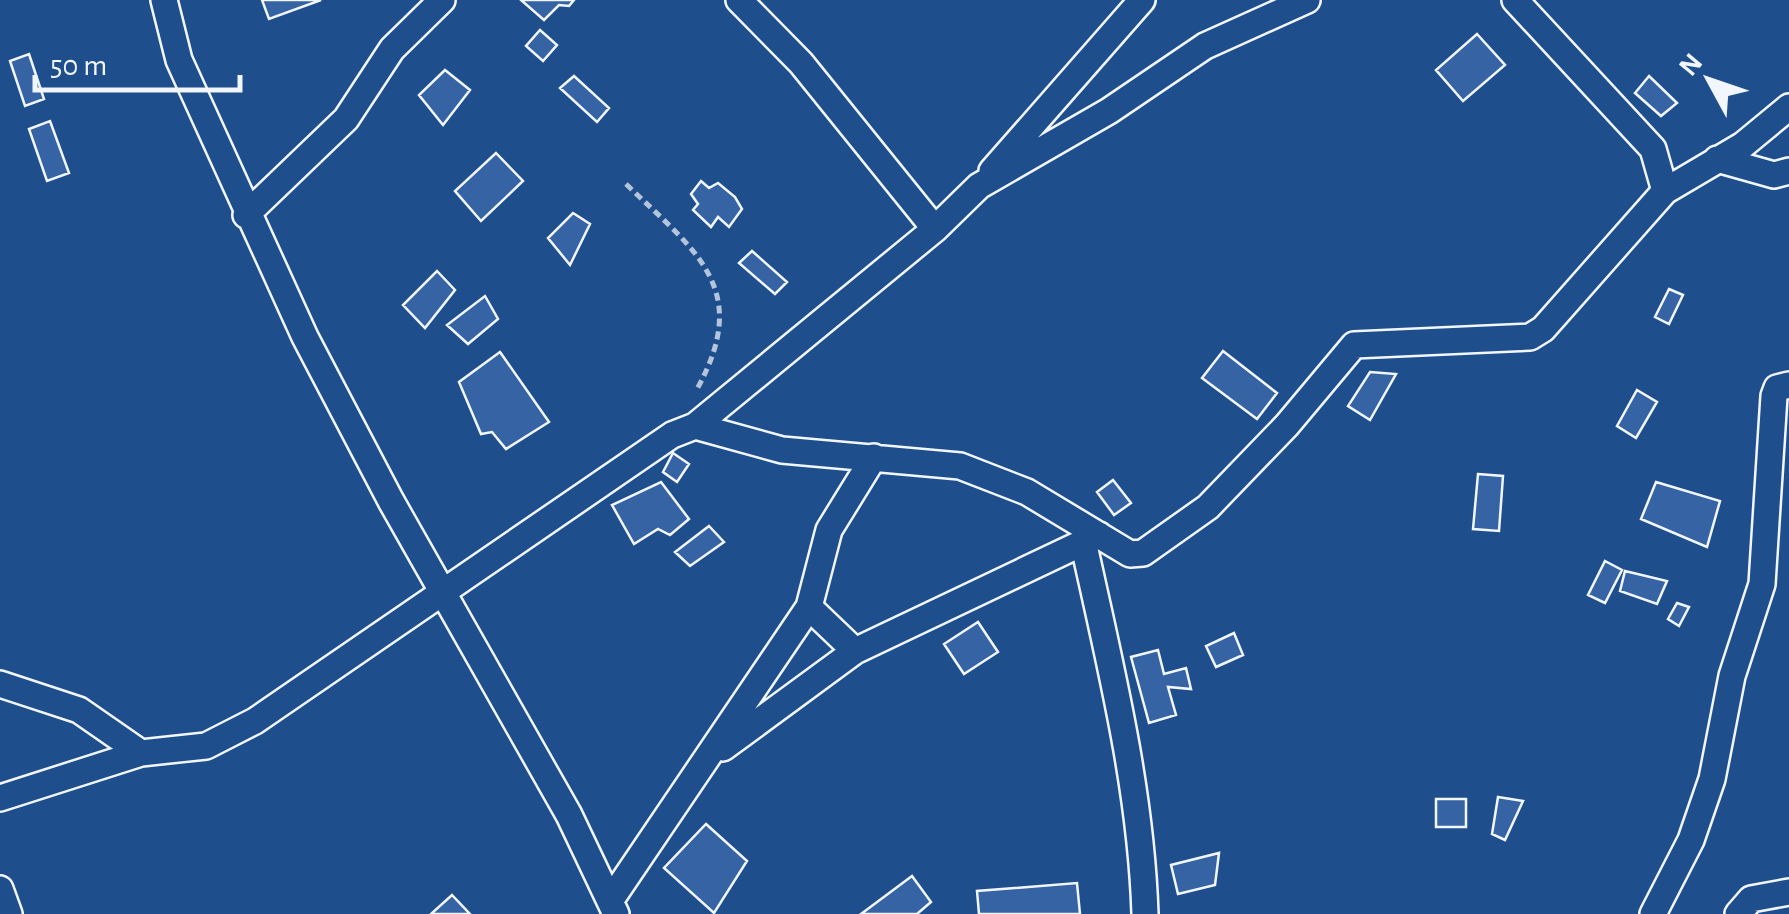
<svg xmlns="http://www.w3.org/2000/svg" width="1789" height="914" font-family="'Alegreya Sans',sans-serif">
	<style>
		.building { fill: #3563a3; stroke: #f2f6ff; stroke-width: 2.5 }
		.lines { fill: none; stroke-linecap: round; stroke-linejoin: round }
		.street-casing { stroke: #f2f6ff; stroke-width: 30 }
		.path { stroke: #b3c4dc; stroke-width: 5; stroke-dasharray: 8 5; stroke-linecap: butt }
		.street { stroke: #1f4e8c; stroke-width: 25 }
	</style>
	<rect width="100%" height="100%" fill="#1f4e8c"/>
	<path class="building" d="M262 0H321L269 19Z
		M521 0H574L569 6 559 5 544 20Z
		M540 30 557 45 543 61 526 46Z
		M1477 34 1505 65 1463 101 1436 70Z
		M29 54 44 99 25 106 10 61Z
		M445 70 470 90 443 125 419 95Z
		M574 76 609 108 597 122 560 88Z
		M1649 76 1677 103 1661 116 1635 93Z
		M50 121 69 173 47 181 29 129Z
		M496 153 523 181 481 221 455 191Z
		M701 181 709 188 718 183 735 197 742 209 729 227 718 217 711 227 693 210 698 204 691 194Z
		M573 213 590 224 570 265 548 238Z
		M752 251 787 282 775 294 739 263Z
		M437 271 455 290 425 328 403 305Z
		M1669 289 1683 295 1669 324 1655 317Z
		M485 296 498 319 468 344 447 325Z
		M1223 351 1277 393 1257 419 1202 378Z
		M500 352 549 422 506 449 492 432 481 434 459 382Z
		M1370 372 1396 374 1370 420 1348 406Z
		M1637 390 1657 402 1636 438 1617 426Z
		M673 453 689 464 677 482 663 472Z
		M1478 474 1503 476 1499 531 1473 529Z
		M1113 480 1131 503 1114 515 1097 492Z
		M661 482 689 519 670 535 658 529 634 544 612 505Z
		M1656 482 1720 501 1707 547 1641 519Z
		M709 526 724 542 690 566 675 552Z
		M1605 561 1622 570 1605 603 1588 595Z
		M1625 571 1667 581 1657 604 1620 591Z
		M1677 603 1689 607 1679 626 1668 619Z
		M978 622 998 652 964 674 944 644Z
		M1234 633 1243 655 1216 667 1206 646Z
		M1158 650 1164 674 1186 668 1191 689 1168 687 1176 715 1149 723 1131 657Z
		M1498 797 1523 801 1505 840 1492 834Z
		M1436 799H1466V827H1436Z
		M706 824 747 861 714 913 664 868Z
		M1219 853 1215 885 1178 894 1171 865Z
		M912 876 931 902 917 914H861Z
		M1077 883 1080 914H979L977 891Z
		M452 895 470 914H431Z"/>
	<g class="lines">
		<defs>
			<path id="street" d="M164 0 179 60 305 337 391 501 569 815 616 914
				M739 0 801 63 935 229
				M1515 0 1653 149 1665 191
				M1717 159 1774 175 1789 171
				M992 171 1142 0
				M246 215 346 119 392 49 442 0
				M695 426 782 450 960 466 1027 492 1130 554 1143 553 1208 507 1287 425 1354 345 1530 337 1543 329 1665 191 1743 145 1789 107
				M1083 541C1110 664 1141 788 1145 914
				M855 651 1099 535
				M0 684 79 710 141 753
				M723 748 855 651 809 607
				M0 798 141 753 206 746 255 721 672 435 695 426 935 229 979 186 1109 111 1205 46 1307 0
				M0 889 9 914
				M610 901 809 607 829 530 874 457
				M1653 914 1691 840 1712 779 1732 676 1762 584 1774 396 1777 388 1789 385
				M1738 914 1751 899 1789 892"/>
		</defs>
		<use href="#street" class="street-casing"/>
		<path class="path" d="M626 184C695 251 753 288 697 389"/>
		<use href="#street" class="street"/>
	</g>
	<g transform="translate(1709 80) rotate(310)" stroke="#1f4e8c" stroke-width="8" paint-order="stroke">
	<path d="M0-8L18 38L0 25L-18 38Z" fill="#f2f6ff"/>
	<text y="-15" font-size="28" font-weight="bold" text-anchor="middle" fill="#f2f6ff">N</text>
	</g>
	<path d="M35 75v15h205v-15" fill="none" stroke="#f2f6ff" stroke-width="5"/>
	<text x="50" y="75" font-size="30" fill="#f2f6ff" stroke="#1f4e8c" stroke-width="8" paint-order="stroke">50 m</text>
</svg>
